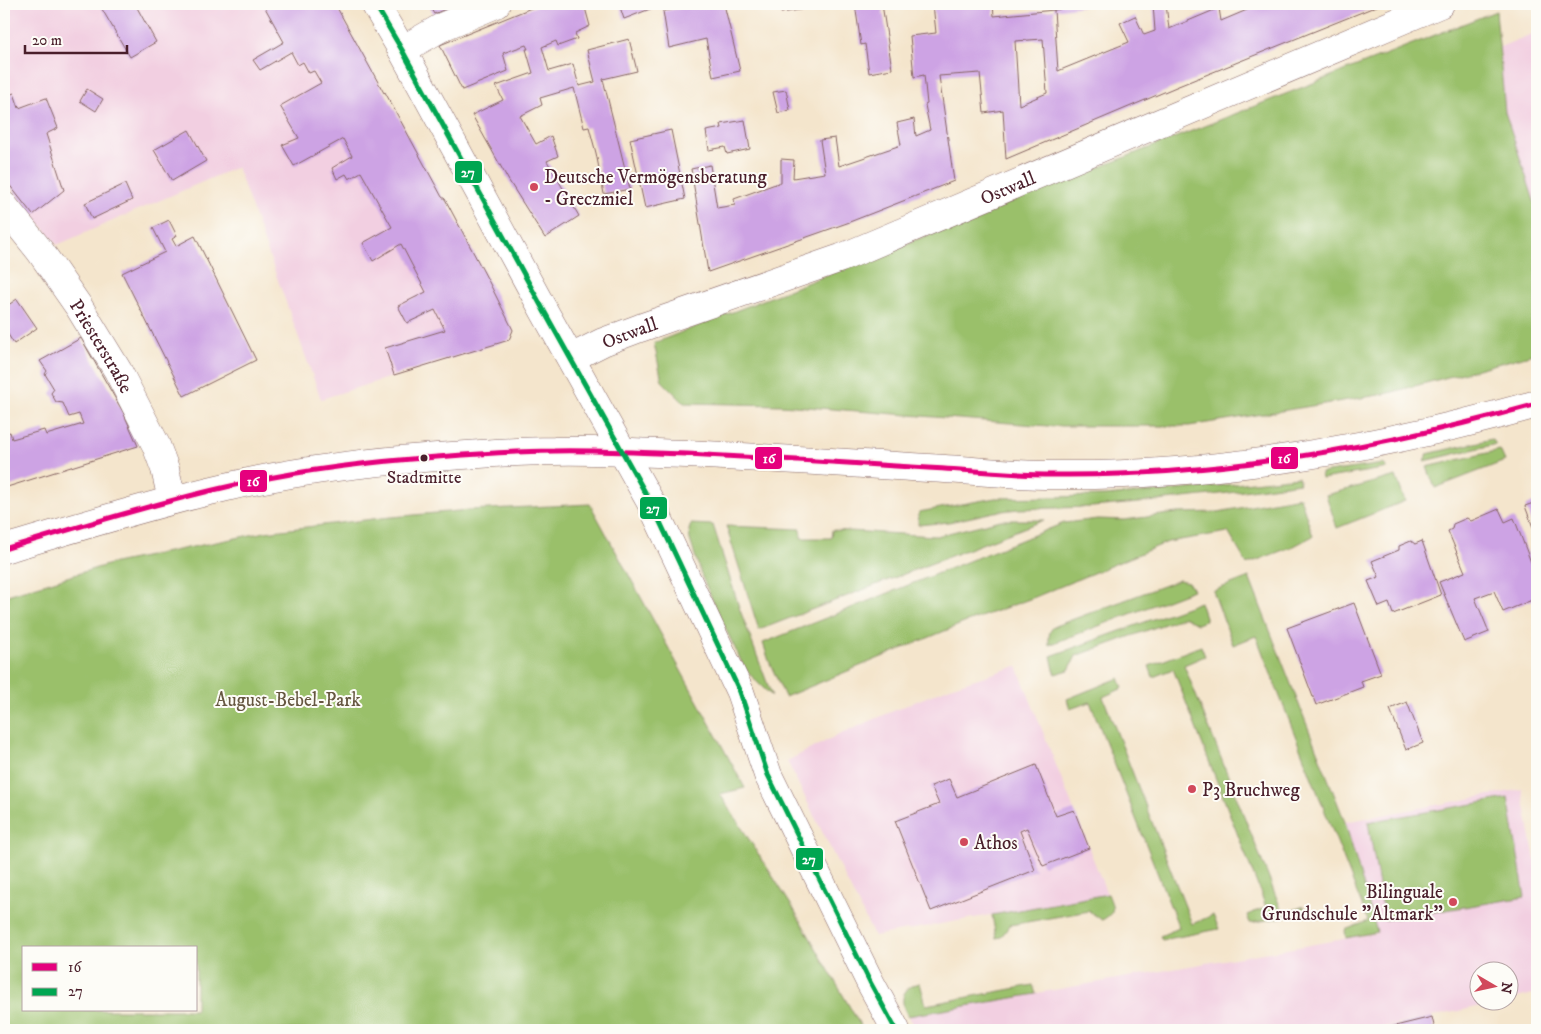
<svg xmlns="http://www.w3.org/2000/svg" width="1541" height="1034" font-family="'IM FELL DW Pica',serif">
	<style>
		.built { fill: #f2cfe1 }
		.green { fill: #9ac06b; stroke: #72704b; fill-rule: evenodd }
		.building { fill: #cda3e4; fill-rule: evenodd }
		.lines { fill: none; stroke-linecap: round; stroke-linejoin: round }
		.street-casing { stroke: #866463; stroke-width: 29 }
		.secondary-casing { stroke: #866463; stroke-width: 29 }
		.street { stroke: #fff; stroke-width: 28 }
		.secondary { stroke: #fff; stroke-width: 28 }
		.bus-1-casing { stroke: #fdfcf7; stroke-width: 9 }
		.bus-2-casing { stroke: #fdfcf7; stroke-width: 9 }
		.bus-1 { stroke: #e5007d; stroke-width: 5 }
		.bus-2 { stroke: #00a651; stroke-width: 5 }
		.poi-dot { fill: #d1495b; stroke: #fdfcf7; stroke-width: 2 }
		.bus-dot { fill: #4a1f2b; stroke: #fdfcf7; stroke-width: 2 }
		.labels { text-anchor: middle; stroke-width: 4; stroke-linejoin: round; paint-order: stroke }
		.bus-label { font-size: 18px; fill: #4a1f2b; stroke: #fdfcf7 }
		.poi-label { font-size: 19px; fill: #4a1f2b; stroke: #fdfcf7; text-anchor: start }
		.street-label { font-size: 19px; fill: #4a1f2b; stroke: #fdfcf7 }
		.park-label { font-size: 19px; fill: #665741; stroke: #fdfcf7 }
		.line-badge { stroke: #fdfcf7; stroke-width: 2 }
		.badge-label { font-size: 14px; text-anchor: middle; font-weight: bold; fill: #fff }
	</style>
	<rect width="100%" height="100%" fill="#fdfcf7"/>
	<filter id="ink" filterUnits="userSpaceOnUse"><feTurbulence type="fractalNoise" baseFrequency=".02" numOctaves="2"/><feDisplacementMap in="SourceGraphic" scale="10" xChannelSelector="R" yChannelSelector="G"/><feConvolveMatrix kernelMatrix="1 2 1 2 8 2 1 2 1" color-interpolation-filters="sRGB"/></filter>
	<filter id="wash" filterUnits="userSpaceOnUse"><feTurbulence type="fractalNoise" baseFrequency=".0096" numOctaves="4" result="noise"/><feDisplacementMap in="SourceGraphic" scale="20" xChannelSelector="R" yChannelSelector="G"/><feGaussianBlur stdDeviation="1.12" result="paint"/><feColorMatrix in="noise" values="0 0 0 0 0 0 0 0 0 0 0 0 0 0 0 0 0 1.4 0 .05"/><feComposite in="paint" operator="in"/></filter>
	<g filter="url(#wash)">
		<rect width="100%" height="100%" fill="#f4e5cc"/>
		<path class="built" d="M4 4H335L489 282 513 330 509 340 321 399 237 167 57 245 4 178Z
			M1537 32V210L1505 112 1500 47Z
			M1017 666 1107 894 874 936 787 761 836 736 900 708 953 686Z
			M1522 789 1537 871V993L1509 1000 1508 972H1478V1002H1500L1371 1030H916L908 1016 1377 933 1345 822Z"/>
		<path class="green" d="M1496 11 1505 112 1537 210V353L1385 394 1189 426H1048L781 405 684 403 662 381 654 343Z
			M1492 439 1496 444 1425 461 1427 454Z
			M1500 450 1505 461 1435 488 1427 467Z
			M1383 464 1388 468 1322 479 1321 473Z
			M1396 476 1405 501 1337 528 1326 495Z
			M1298 477 1300 483 1229 493 1139 503 1092 507 1018 509 994 512 949 522 918 525 919 512 995 498 1105 496 1199 488Z
			M1300 497 1313 536 1294 546 1247 564 1228 532 1168 542 1035 597 964 623 785 697 769 661 763 643 1064 523 1098 519 1124 520 1177 513 1218 512Z
			M590 504 745 788 720 794 793 908 863 1030H4V596L110 564 265 532 381 518 469 510ZM24 948H196V1010H24Z
			M1001 520H1044L759 630 726 526 801 529V538H831L832 530 936 536Z
			M691 524 713 525 740 610 772 696 759 684 745 669 728 634 702 577 690 540 689 530Z
			M1249 577 1345 822 1377 932 1346 938 1345 930 1368 921 1256 636 1233 645 1213 591Z
			M1179 580 1188 582 1193 590 1049 645C1049 637 1048 631 1055 626Z
			M1200 602 1206 620 1197 624 1184 617 1076 656 1069 670 1055 674 1051 656Z
			M1201 646 1205 656 1184 665 1283 914 1304 906 1305 913 1250 923 1247 915 1266 907 1173 669 1153 677 1149 666Z
			M1119 678 1123 688 1103 697 1192 924 1213 915 1219 929 1162 940 1160 936 1179 928 1090 702 1070 709 1067 699Z
			M1508 798 1525 897 1385 920 1368 822Z
			M1108 894C1113 907 1117 912 1102 920L1089 911 1010 925 1001 937 996 938 992 915Z
			M920 983 926 1005 1033 985 1036 994 908 1016C899 1002 901 987 920 983Z"/>
		<g id="blocks">
			<path class="building" d="M99 4H135L156 42 130 57Z
				M263 4H335L384 93 385 92 386 94 442 197 445 199 489 282 513 330 509 340 394 375 385 348 445 330 435 310 407 323 398 306 426 292 401 244 373 261 363 243 392 227 361 172 349 179 346 174 337 179 332 168 352 156 343 139 294 166 282 145 299 138 280 106 321 83 314 71 309 73 303 62 298 65 291 52 260 70 253 60 284 42Z
				M428 4H457L434 14Z
				M541 4H584L590 26 575 33 577 39 558 46 556 41 542 47 549 71 573 64 579 86 595 82 587 50 629 39 637 71 603 79 630 189 604 194 596 153 589 127 584 128 574 88 540 98 542 105 520 116 536 144 551 136 558 156 547 161 579 216 545 238 509 181 472 115 503 100 496 86 533 73 526 49H528L526 45 503 53 508 71 462 90 440 45Z
				M619 4H663L624 19Z
				M681 4H724L740 71 713 77 706 39 669 48 663 11 682 8Z
				M780 4H810L811 8 781 13Z
				M855 4H882L892 69 869 73 865 44 861 45Z
				M933 4H993L994 16 1054 10V4H1090V5L1054 10 1058 71 1129 42 1120 23 1135 16 1144 35 1155 31 1153 4H1166L1169 29 1219 8 1221 21 1261 4H1282V5L1285 4H1382L1176 87 1006 159 1003 110 984 113 980 73 939 76 954 181 847 223 708 272 691 169 710 165 717 208 735 205 734 199 781 182V159L794 160 793 178 825 173 820 140 835 138 839 166 901 145 897 123 914 119 916 136 930 130 925 105 927 104 924 75 914 77 910 36 936 33ZM1043 39 1047 93 1019 105 1015 41Z
				M87 89 103 99 96 111 80 101Z
				M786 90 790 110 778 113 773 92Z
				M14 93 19 108 46 98 58 128 46 134 64 190 33 215 4 178V97Z
				M745 120 750 149 727 154 725 147 709 150 706 131 722 128 721 124Z
				M189 130 206 161 172 181 154 150Z
				M671 130 685 199 645 208 630 139Z
				M125 184 132 200 92 219 85 203Z
				M169 220 177 236 172 239 176 246 195 236 256 360 184 396 122 273 165 252 153 228Z
				M17 299 37 328 14 344 4 328V308Z
				M81 338 123 412 138 446 4 488V434L10 432 12 439 44 430 46 435 83 424 79 414 69 417 63 403 56 402 51 393 54 389 45 374 47 371 40 361Z
				M1537 495V528L1534 530 1525 506 1536 502 1534 496Z
				M1499 509 1505 522 1514 518 1537 578V598L1503 612 1494 591 1475 598 1489 632 1464 642 1439 582 1465 572 1448 531 1452 529 1453 524 1467 518 1471 521Z
				M1411 541 1415 544 1422 541 1441 595 1393 614 1389 603 1379 607 1368 581 1379 577 1372 561 1399 550V546Z
				M1354 603 1381 674 1361 681 1363 687 1316 705 1287 628Z
				M1407 702 1423 743 1406 750 1390 709Z
				M1036 765 1056 816 1074 810 1089 848 1043 866 1027 828 1020 831 1035 870 931 911 895 821 939 804 931 786 949 779 957 797Z
				M1432 1017 1435 1030H1379Z"/>
		</g>
	</g>
	<g filter="url(#ink)">
		<use href="#blocks" fill-opacity="0" stroke="#866463" stroke-width="1"/>
		<g class="lines">
			<defs>
				<g id="street">
					<path d="M375 4 402 50 544 311 651 503 740 692 768 775 870 982 896 1030"/>
					<path d="M402 50 444 26 496 4"/>
					<path id="s1" d="M4 206 40 251 79 307 118 371 156 445 165 469 172 500"/>
					<path id="s2" d="M571 358 603 342 640 328 841 258 1440 4"/>
				</g>
				<path id="secondary" d="M4 549C76 528 148 505 222 488 293 471 365 462 437 457 476 454 515 451 554 451 599 450 643 453 687 454 767 458 848 463 928 468 970 470 1011 475 1053 475 1216 477 1380 448 1537 404"/>
			</defs>
			<use href="#street" class="street-casing"/>
			<use href="#secondary" class="secondary-casing"/>
			<use href="#street" class="street"/>
			<use href="#secondary" class="secondary"/>
			<defs>
				<path id="bus-1" d="M4 549C76 528 148 505 222 488 293 471 365 462 437 457 476 454 515 451 554 451 599 450 643 453 687 454 767 458 848 463 928 468 970 470 1011 475 1053 475 1216 477 1380 448 1537 404"/>
				<path id="bus-2" d="M375 4 402 50 544 311 651 503 740 692 768 775 870 982 896 1030"/>
			</defs>
			<use href="#bus-1" class="bus-1-casing"/>
			<use href="#bus-2" class="bus-2-casing"/>
			<use href="#bus-1" class="bus-1"/>
			<use href="#bus-2" class="bus-2"/>
		</g>
	</g>
	<g class="poi-dot">
		<circle cx="534" cy="187" r="5"/>
		<circle cx="1192" cy="789" r="5"/>
		<circle cx="964" cy="842" r="5"/>
		<circle cx="1453" cy="902" r="5"/>
	</g>
	<circle class="bus-dot" cx="424" cy="458" r="4.5"/>
	<g class="labels">
		<g class="bus-label">
			<text x="424" y="483">Stadtmitte</text>
		</g>
		<g class="poi-label">
			<text x="544" y="183">Deutsche Vermögensberatung<tspan x="544" dy="22">- Greczmiel</tspan></text>
			<text x="1202" y="796">P3 Bruchweg</text>
			<text x="974" y="849">Athos</text>
			<text x="1443" y="898" text-anchor="end">Bilinguale<tspan x="1443" dy="22">Grundschule "Altmark"</tspan></text>
		</g>
		<g class="street-label">
			<text dy="7" stroke="none"><textPath href="#s2" startOffset="469">Ostwall</textPath></text>
			<text dy="7" stroke="none"><textPath href="#s2" startOffset="64">Ostwall</textPath></text>
			<text dy="7" stroke="none"><textPath href="#s1" startOffset="171">Priesterstraße</textPath></text>
		</g>
		<g class="park-label">
			<text x="288" y="706">August-Bebel-Park</text>
		</g>
	</g>
	<g class="line-badge">
		<rect x="454" y="160" width="29" height="24" rx="5" fill="#00a651"/>
		<rect x="754" y="446" width="29" height="24" rx="5" fill="#e5007d"/>
		<rect x="1270" y="446" width="29" height="24" rx="5" fill="#e5007d"/>
		<rect x="239" y="469" width="29" height="24" rx="5" fill="#e5007d"/>
		<rect x="639" y="496" width="29" height="24" rx="5" fill="#00a651"/>
		<rect x="795" y="847" width="29" height="24" rx="5" fill="#00a651"/>
	</g>
	<g class="badge-label">
		<text x="468" y="177">27</text>
		<text x="769" y="463">16</text>
		<text x="1284" y="463">16</text>
		<text x="253" y="486">16</text>
		<text x="653" y="513">27</text>
		<text x="809" y="864">27</text>
	</g>
	<rect width="1541" height="1034" fill="none" stroke="#fdfcf7" stroke-width="20"/>
	<rect x="22" y="946" width="175" height="65" fill="#fdfcf7" stroke="#b5a4a5"/>
	<rect x="32" y="963" width="25" height="8" fill="#e5007d" stroke="#b5a4a5"/>
	<text x="68" y="972" font-size="15" fill="#4a1f2b">16</text>
	<rect x="32" y="988" width="25" height="8" fill="#00a651" stroke="#b5a4a5"/>
	<text x="68" y="996" font-size="15" fill="#4a1f2b">27</text>
	<g transform="translate(1494 986) rotate(99)"><circle r="24" fill="#fdfcf7" stroke="#b5a4a5"/>
	<path d="M0-4L9 19L0 12L-9 19Z" fill="#d1495b"/>
	<text y="-8" font-size="14" font-weight="bold" text-anchor="middle" fill="#4a1f2b">N</text>
	</g>
	<path d="M25 45v8h102v-8" fill="none" stroke="#4a1f2b" stroke-width="2.5"/>
	<text x="32" y="45" font-size="15" fill="#4a1f2b" stroke="#fdfcf7" stroke-width="4" paint-order="stroke">20 m</text>
</svg>
